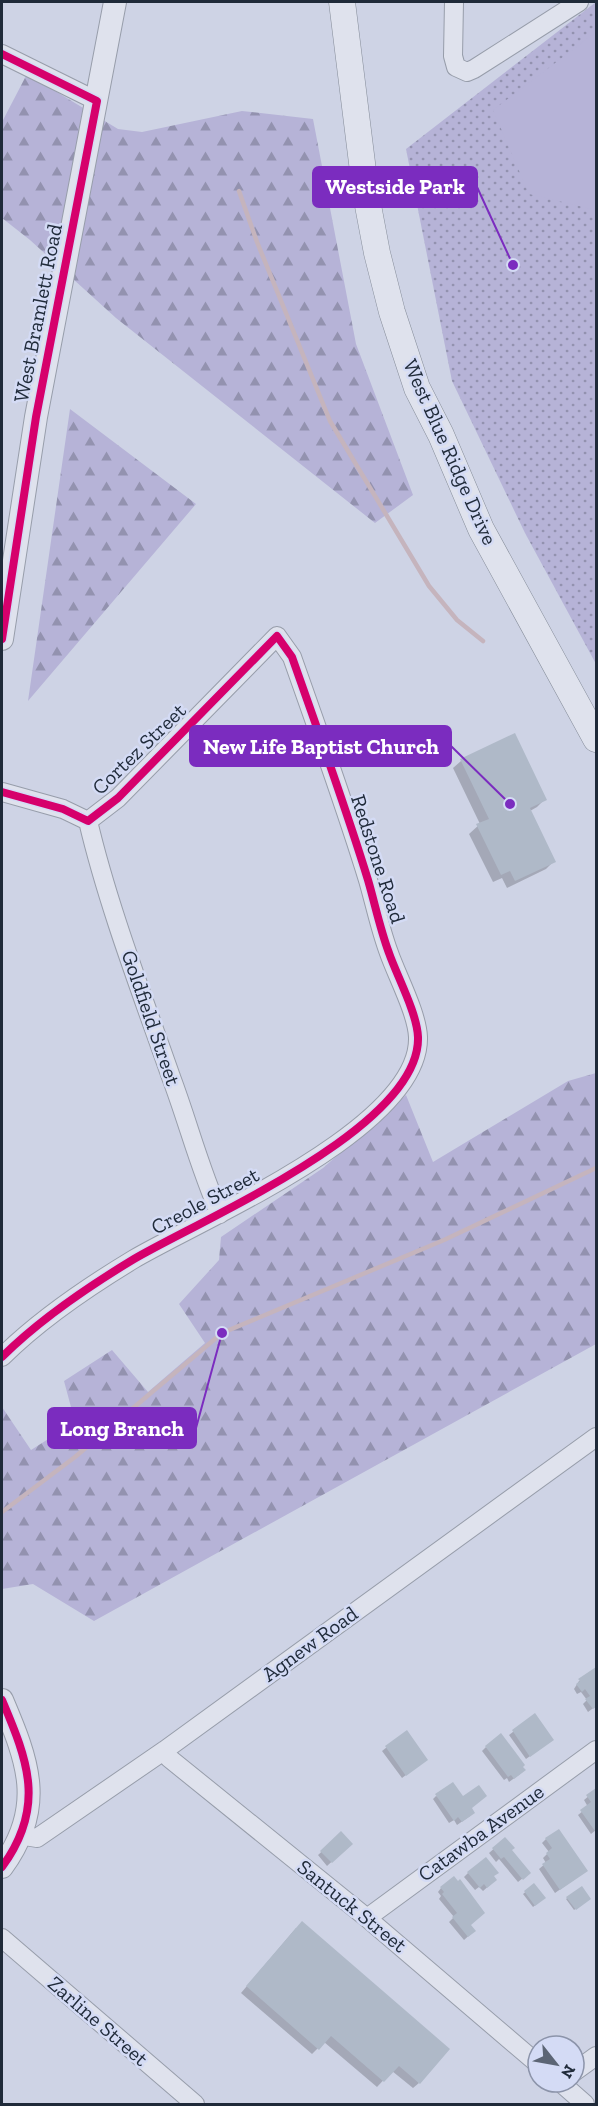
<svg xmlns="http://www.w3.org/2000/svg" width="598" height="2106" font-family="'Zilla Slab',serif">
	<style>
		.grass { fill: url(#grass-dots) }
		.forest { fill: url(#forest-firs) }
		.garden { fill: #b6b3d7 }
		.shadow { fill: #0003 }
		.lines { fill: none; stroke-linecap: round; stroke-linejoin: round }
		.stream { stroke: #c5b4bd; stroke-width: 4.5 }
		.building { fill: #afb9c8 }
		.minor-casing { stroke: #979daa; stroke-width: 20 }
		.tertiary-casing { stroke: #979daa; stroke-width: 24 }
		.secondary-casing { stroke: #868d9a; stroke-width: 27 }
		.minor { stroke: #dfe2ed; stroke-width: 18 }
		.tertiary { stroke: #dfe2ed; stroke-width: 22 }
		.secondary { stroke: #dfe2ed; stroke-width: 26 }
		.cycleway-casing { stroke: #d4dbf5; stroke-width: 11 }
		.cycleway { stroke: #d6006c; stroke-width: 8 }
		.labels { text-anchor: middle; stroke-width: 5; stroke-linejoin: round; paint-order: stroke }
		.street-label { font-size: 21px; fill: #1f2a39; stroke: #d4dbf5 }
		.leader { fill: none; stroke: #7b2cbf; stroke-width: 2 }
		.callout-dot { fill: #7b2cbf; stroke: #d4dbf5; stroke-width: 2 }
		.callout { fill: #7b2cbf; stroke: #7b2cbf; stroke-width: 2 }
		.callout-label { font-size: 22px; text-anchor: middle; font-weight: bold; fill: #fff }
	</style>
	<defs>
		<pattern id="grass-dots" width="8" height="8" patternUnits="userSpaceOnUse" patternTransform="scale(1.5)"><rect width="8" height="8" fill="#b6b3d7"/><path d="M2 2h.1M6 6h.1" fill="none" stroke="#9392af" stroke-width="1.8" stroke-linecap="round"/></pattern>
		<pattern id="forest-firs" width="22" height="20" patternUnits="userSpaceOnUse" patternTransform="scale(1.5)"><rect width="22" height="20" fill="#b6b3d7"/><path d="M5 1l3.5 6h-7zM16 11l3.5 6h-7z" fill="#9392af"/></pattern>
	</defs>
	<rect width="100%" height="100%" fill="#ced3e5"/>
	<path class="grass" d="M596 2V664L525 533 452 381 406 149Z"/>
	<path class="forest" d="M27 74 118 129 142 132 242 111 313 119 356 344 413 495 375 523 116 318 30 240 2 218V122Z
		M70 409 196 504 28 701Z
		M596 1073V1344L94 1621 33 1584 2 1589V1407L31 1450 75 1422 64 1381 112 1350 148 1392 205 1343 179 1304 219 1260 221 1237 323 1168 406 1095 433 1162 568 1081Z"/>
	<path class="garden" d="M596 32V210L529 194 493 110Z"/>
	<path class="shadow" d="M461 761 545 799 537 807 530 811 554 861 546 869 507 888 502 878 493 882 469 834 480 824 453 768Z
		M596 1669V1706L588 1712 583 1704 587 1700 581 1692 577 1694 574 1689 579 1681Z
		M535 1715 548 1743 526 1759 509 1735Z
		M406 1732 422 1763 402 1778 382 1751Z
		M486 1747 520 1774 509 1782 507 1778 504 1780 482 1751Z
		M596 1790V1830L591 1834 578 1815 588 1807 584 1800Z
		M436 1796 470 1808V1816L457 1825 454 1820 449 1823 433 1799Z
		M341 1834 351 1844 327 1866 318 1855Z
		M505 1839 511 1850 529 1873 518 1882 499 1859 496 1862 489 1853Z
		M546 1839 582 1874 555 1893 539 1869 546 1863 543 1858 549 1852 542 1843Z
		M468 1873 492 1877 491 1884 483 1891 479 1887 475 1890 464 1877Z
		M458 1883 469 1925 474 1931 464 1940 449 1922 454 1917 439 1899 441 1896 438 1892 441 1888Z
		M534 1885 544 1898 533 1907 523 1894Z
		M581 1888 589 1898 574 1910 566 1899Z
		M296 1928 419 2083 413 2088 392 2071 377 2087 324 2042 312 2054 241 1993Z"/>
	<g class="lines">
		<path class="stream" d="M239 191 257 242 330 421 429 586 457 620 483 641
			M2 1512 75 1457 222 1333 444 1240 596 1168"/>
	</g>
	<path class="building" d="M515 733 547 800 530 808 556 862 515 881 510 871 501 875 476 824 489 819 460 759Z
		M596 1667V1707L593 1709 585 1699 590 1696 585 1689 582 1692 576 1684 580 1681 578 1679Z
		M535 1713 554 1740 530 1757 512 1730Z
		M407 1730 428 1760 406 1776 385 1746Z
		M501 1733 525 1765 523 1767 526 1770 514 1779 511 1775 508 1777 485 1746Z
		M453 1782 463 1796 479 1785 487 1796 472 1808 475 1813 462 1822 458 1817 454 1821 435 1794Z
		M596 1788V1830L595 1831 580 1810 591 1802 586 1795Z
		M559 1829 588 1871 560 1890 542 1864 550 1859 546 1853 552 1848 545 1838Z
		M341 1831 353 1844 332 1863 320 1851Z
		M505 1837 515 1848 512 1850 531 1873 523 1880 504 1857 501 1859 492 1848Z
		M486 1857 499 1873 494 1876 497 1880 487 1888 484 1884 480 1888 467 1872Z
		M454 1876 458 1881 460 1879 485 1913 471 1925 476 1931 468 1937 452 1917 457 1913 442 1894 444 1892 440 1887Z
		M534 1883 546 1898 535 1906 524 1891Z
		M582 1886 591 1899 576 1910 566 1897Z
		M302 1921 450 2049 420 2084 399 2066 384 2082 331 2036 319 2050 246 1986Z"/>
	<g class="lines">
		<defs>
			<path id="minor" d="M454 2 453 56 456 67 467 72 474 69 579 2
				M2 54 97 101
				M2 792 63 809 88 821 118 798 277 636 292 657C318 731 345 805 368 880 375 904 380 929 389 953 397 976 417 1013 418 1037 421 1127 202 1219 134 1259 91 1285 37 1322 2 1357
				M88 821C108 906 142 994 171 1077 188 1122 200 1170 220 1214
				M165 1750 169 1758 367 1918 538 2064
				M19 1835 37 1838 165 1750 596 1437
				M367 1918 596 1750
				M2 1938 195 2104
				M574 2072 596 2056
				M560 2082 585 2104"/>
			<path id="tertiary" d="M2 639 36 417 115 2
				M2 1700C28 1761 46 1807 2 1867"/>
			<path id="secondary" d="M342 2 366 195 377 253 392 312 417 388 441 435 481 529 596 739"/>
		</defs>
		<use href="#minor" class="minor-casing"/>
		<use href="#tertiary" class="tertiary-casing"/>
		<use href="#secondary" class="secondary-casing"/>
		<use href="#minor" class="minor"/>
		<use href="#tertiary" class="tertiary"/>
		<use href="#secondary" class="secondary"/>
		<defs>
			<path id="cycleway" d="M2 54 97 101 36 417 2 639
				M2 792 63 809 88 821 118 798 277 636 292 657C318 731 345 805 368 880 375 904 380 929 389 953 397 976 417 1013 418 1037 421 1127 202 1219 134 1259 91 1285 37 1322 2 1357
				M2 1700C28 1761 46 1807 2 1867"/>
		</defs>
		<use href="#cycleway" class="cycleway-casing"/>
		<use href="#cycleway" class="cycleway"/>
	</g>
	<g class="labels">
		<g class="street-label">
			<text transform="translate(38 313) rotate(-79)" y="7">West Bramlett Road</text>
			<text transform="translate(450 452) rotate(66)" y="7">West Blue Ridge Drive</text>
			<text transform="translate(139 749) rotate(-44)" y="7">Cortez Street</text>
			<text transform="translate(378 859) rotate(72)" y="7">Redstone Road</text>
			<text transform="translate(151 1018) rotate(71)" y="7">Goldfield Street</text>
			<text transform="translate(205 1201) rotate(-28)" y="7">Creole Street</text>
			<text transform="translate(310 1644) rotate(-36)" y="7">Agnew Road</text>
			<text transform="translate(481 1833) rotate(-36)" y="7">Catawba Avenue</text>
			<text transform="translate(352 1906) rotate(39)" y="7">Santuck Street</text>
			<text transform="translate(98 2021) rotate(41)" y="7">Zarline Street</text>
		</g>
	</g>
	<path class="leader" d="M513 265L477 187M510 804L451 746M222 1333L196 1428"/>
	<g class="callout-dot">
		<circle cx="513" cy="265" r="6"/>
		<circle cx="510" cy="804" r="6"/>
		<circle cx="222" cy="1333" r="6"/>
	</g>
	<g class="callout">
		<rect x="313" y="167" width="164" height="40" rx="6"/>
		<rect x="190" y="726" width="261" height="40" rx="6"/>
		<rect x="48" y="1408" width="148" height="40" rx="6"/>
	</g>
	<g class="callout-label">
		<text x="395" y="194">Westside Park</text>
		<text x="321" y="754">New Life Baptist Church</text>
		<text x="122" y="1436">Long Branch</text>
	</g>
	<rect width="598" height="2106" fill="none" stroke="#1f2a39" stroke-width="6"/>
	<g transform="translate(556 2064) rotate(121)"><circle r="28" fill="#d4dbf5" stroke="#8c94aa" stroke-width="1.5"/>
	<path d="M0-4.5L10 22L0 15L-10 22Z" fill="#5c6575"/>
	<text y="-9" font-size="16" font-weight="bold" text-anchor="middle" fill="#1f2a39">N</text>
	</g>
</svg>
